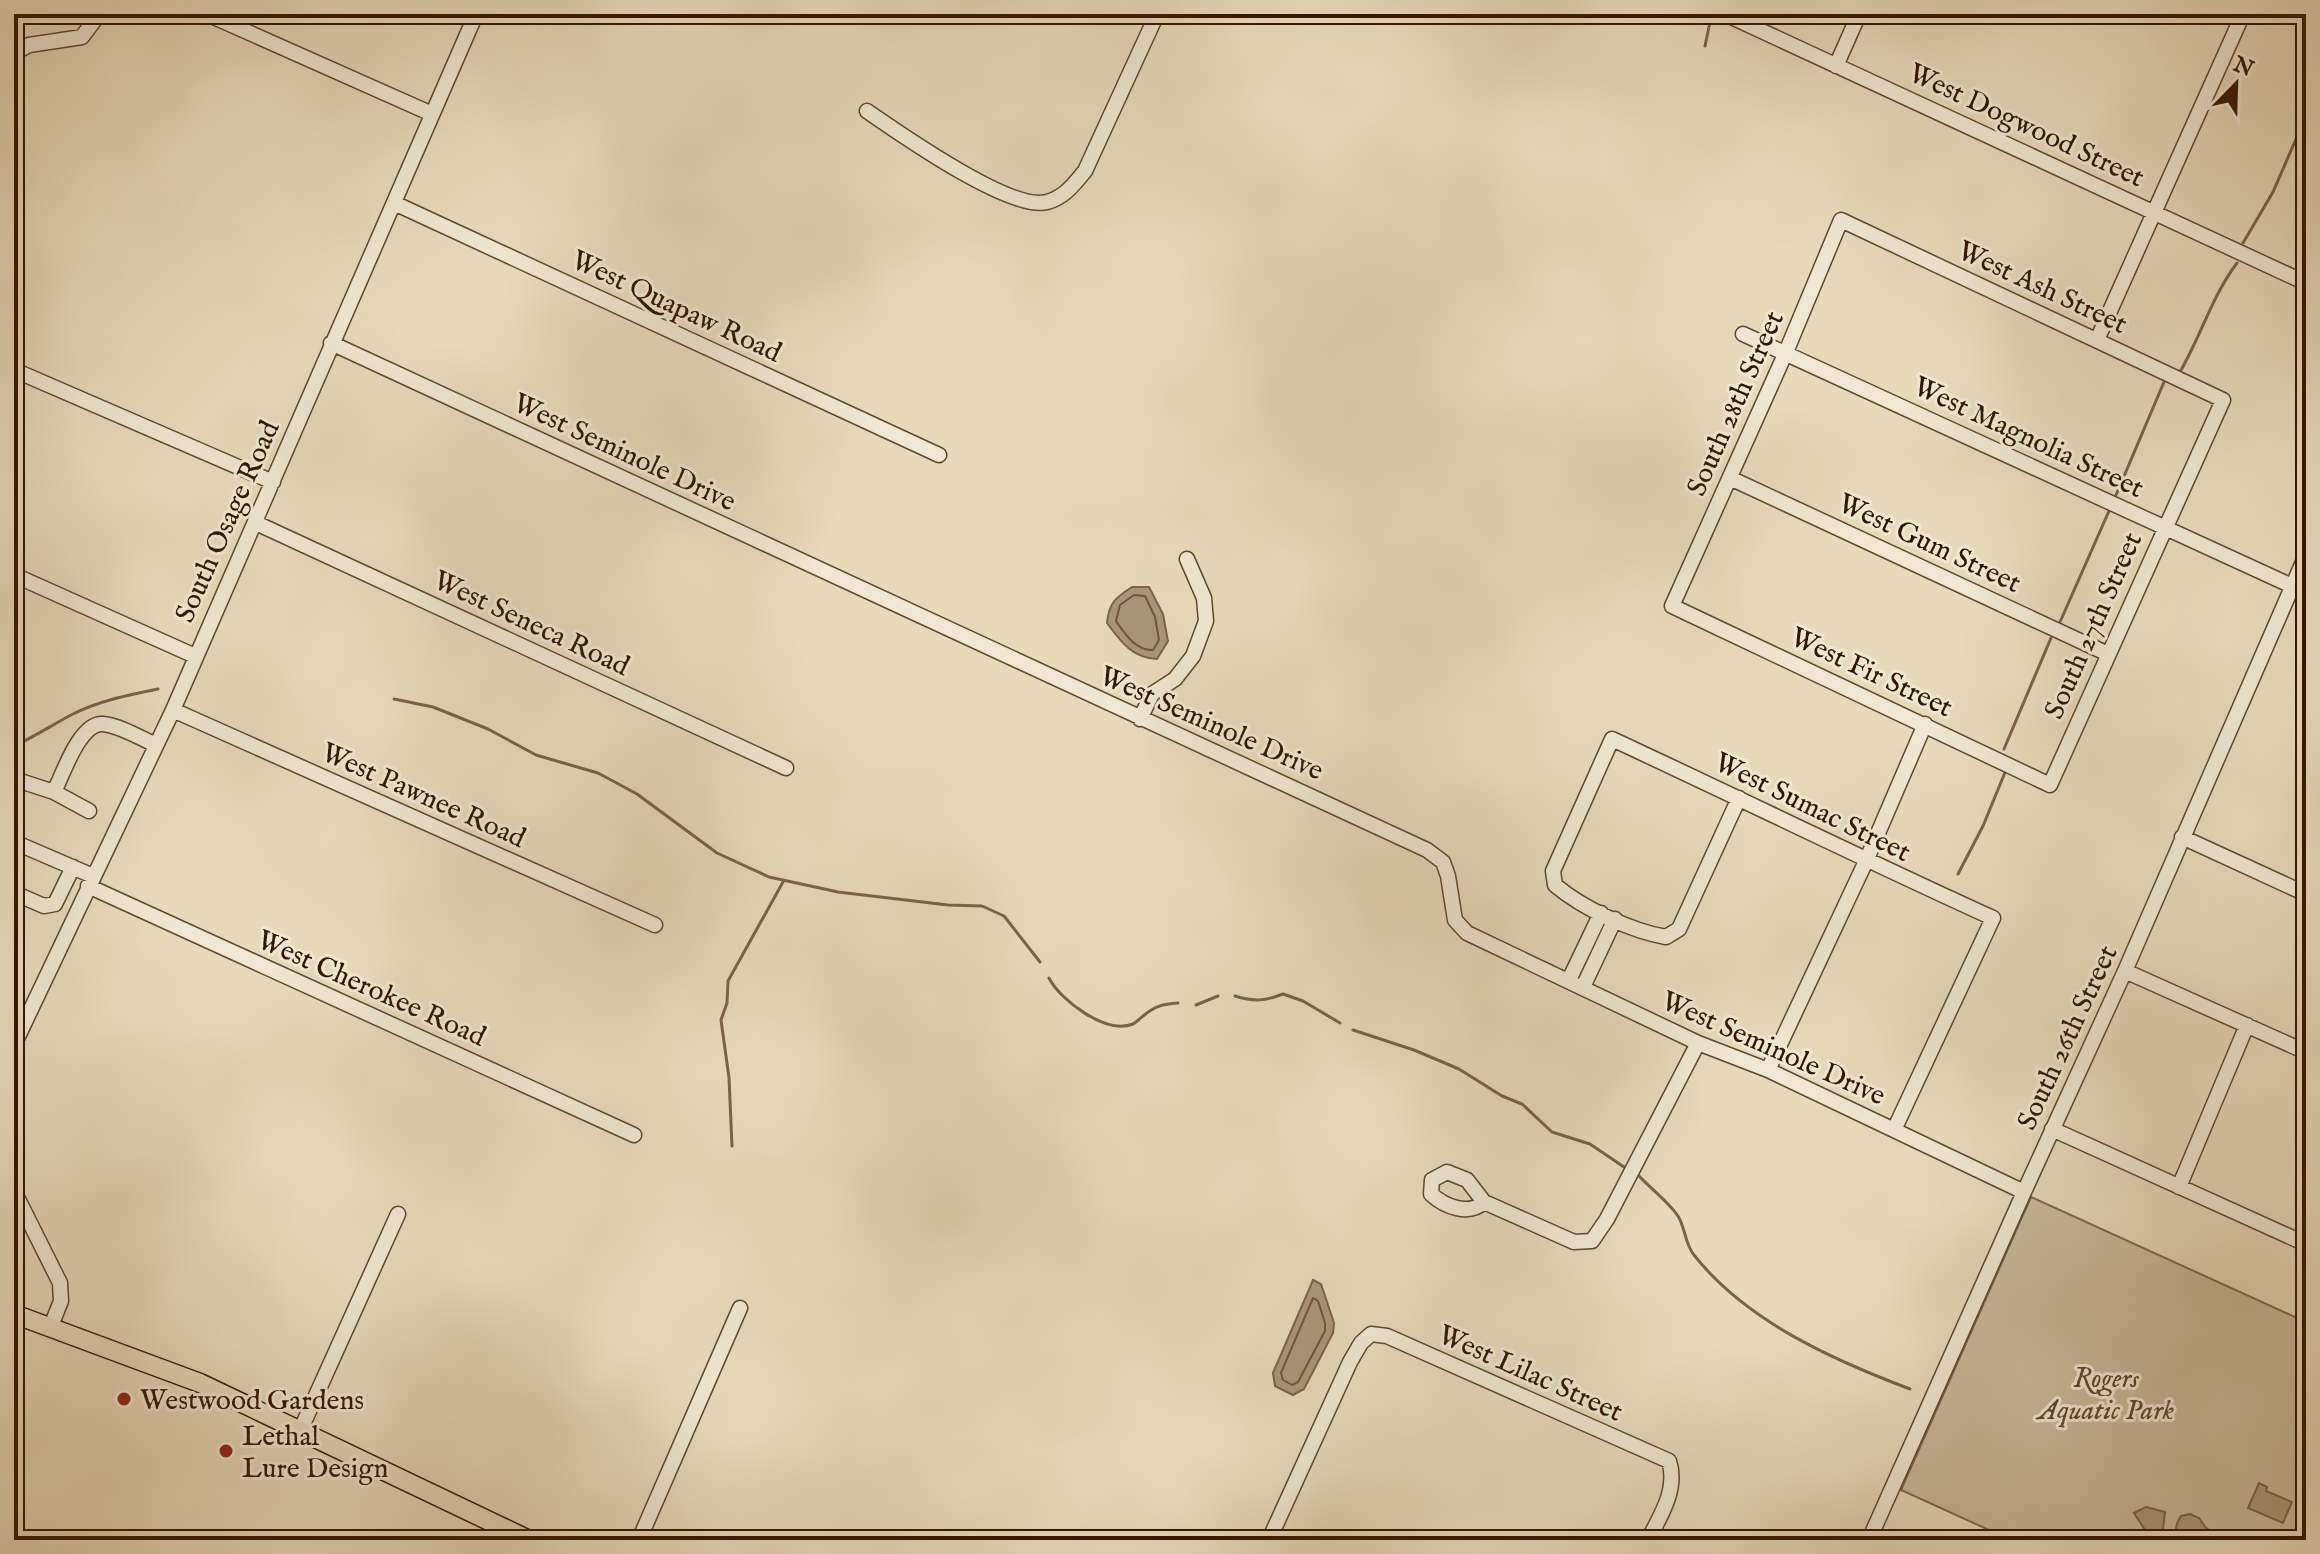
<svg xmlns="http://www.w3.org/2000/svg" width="2320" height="1554" font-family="'IM FELL English',serif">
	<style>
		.green { fill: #c8b99b; stroke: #7d684e; stroke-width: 2 }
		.water { fill: #a9977b; stroke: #79634a; stroke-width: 2 }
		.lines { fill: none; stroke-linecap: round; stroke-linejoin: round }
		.shore { stroke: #6e563e; stroke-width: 2 }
		.stream { stroke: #79634a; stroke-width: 3 }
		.minor-casing { stroke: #5f472f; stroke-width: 17 }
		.major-casing { stroke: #321600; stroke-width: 21 }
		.minor { stroke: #efe7d3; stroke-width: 14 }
		.major { stroke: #e7dabb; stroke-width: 18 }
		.poi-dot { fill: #8f2418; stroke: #efe7d3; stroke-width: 3 }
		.labels { text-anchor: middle; stroke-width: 6; stroke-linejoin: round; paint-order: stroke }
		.street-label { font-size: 28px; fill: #321600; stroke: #efe7d3 }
		.park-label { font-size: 28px; font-style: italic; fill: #5f472e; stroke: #efe7d3 }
		.poi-label { font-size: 28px; fill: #321600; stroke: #efe7d3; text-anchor: start }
	</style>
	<rect width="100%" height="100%" fill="#e7dabb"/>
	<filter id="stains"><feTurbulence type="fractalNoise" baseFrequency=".0025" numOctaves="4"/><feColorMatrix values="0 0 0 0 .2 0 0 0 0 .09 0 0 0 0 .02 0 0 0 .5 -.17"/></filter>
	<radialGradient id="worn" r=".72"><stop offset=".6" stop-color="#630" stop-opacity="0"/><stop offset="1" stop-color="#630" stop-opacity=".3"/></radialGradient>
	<path class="green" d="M2031 1197 2306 1322V1540H2011L1901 1490Z"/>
	<path class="water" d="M1132 587H1149L1163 614 1168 641 1157 659C1132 658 1121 642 1107 623 1109 603 1115 598 1132 587Z
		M1313 1280 1321 1284 1334 1323 1333 1333 1304 1389 1293 1395 1275 1386 1273 1373Z
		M2259 1483 2267 1487 2266 1491 2292 1502 2283 1523 2248 1508Z
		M2146 1507 2165 1512 2162 1538 2127 1540 2129 1535 2138 1538 2143 1536 2145 1530 2134 1513Z
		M2190 1514 2199 1518 2206 1528 2226 1540H2181C2174 1531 2175 1525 2181 1516Z"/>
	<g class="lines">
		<path class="shore" d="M1134 595 1145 596 1155 617 1159 640 1153 650C1136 651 1125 634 1116 621L1120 605Z
			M1313 1298 1318 1301 1325 1323V1331L1298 1382 1292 1385 1283 1380 1281 1373Z"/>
		<path class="stream" d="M1705 46 1710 22
			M2243 243 2273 192 2306 116
			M2180 372C2201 336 2212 296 2237 263
			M2116 495 2164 382
			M2060 622 2109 511
			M394 699 433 707 488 729 536 755 598 773 637 794 717 853 769 877 838 892 948 905 982 906 1004 916 1040 962
			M14 746C34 737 52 725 71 715 98 701 128 695 158 689
			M2004 749 2051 638
			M1958 874 1983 826 2006 770
			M1049 978C1060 1000 1106 1035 1133 1024 1135 1023 1142 1017 1143 1016 1155 1006 1163 1004 1178 1003
			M1235 996C1254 1002 1265 1001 1283 994L1303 1001 1340 1023
			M1196 1005 1218 996
			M1353 1030 1414 1050 1459 1069 1502 1096 1522 1104 1552 1132 1590 1144 1624 1167
			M732 1146 729 1078 721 1020 727 1003 728 981 783 882
			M1639 1176C1651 1189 1668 1201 1678 1216 1685 1227 1685 1244 1694 1255 1746 1321 1833 1360 1910 1389"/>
		<defs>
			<path id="minor" d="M207 14 432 114
				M1725 14 2306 283
				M14 53 29 45 82 37 99 14
				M1836 66 1859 14
				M867 111C899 133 1011 212 1047 202 1065 197 1074 184 1085 171L1157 14
				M394 203 939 455
				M1841 220 2223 400 2050 785 1672 606 1786 352Z
				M1743 334 2292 586
				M2097 340 2243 14
				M331 343 1427 850 1443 862 1448 876 1455 920 1467 933 1698 1043 1768 1070 2024 1192
				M14 370 273 482
				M1730 478 2108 654
				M256 523 786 768
				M14 575 195 656
				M173 710 655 925
				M1140 719 1152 694 1175 679 1193 656 1206 621 1204 598 1187 559
				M14 779 54 792
				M1739 798 1679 929 1666 937C1631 931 1582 908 1555 885L1553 871 1612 739C1739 798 1865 860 1993 918L1894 1130
				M89 811 54 792C63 774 80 722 103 724 121 726 140 738 156 745
				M2182 837 2306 894
				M14 842 93 876
				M88 886 634 1135
				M14 893 44 906 55 904 73 867
				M2125 971 2306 1052
				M1569 980 1601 913
				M1583 987 1615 919
				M14 1045 173 710 476 14
				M1768 1070 1866 861 1925 724
				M2052 1129 2306 1244
				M2179 1187 2247 1025
				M14 1191 60 1283 61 1301 51 1326
				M1484 1202C1469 1216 1445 1207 1431 1194L1432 1180 1447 1172 1467 1180 1484 1202 1574 1242 1592 1241 1607 1219 1698 1043
				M300 1431 398 1214
				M639 1540 740 1308
				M1269 1540 1350 1362 1361 1343 1371 1334 1387 1336 1669 1461C1678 1489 1661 1515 1648 1540
				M1869 1540 2024 1192 2125 971 2306 555"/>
			<path id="major" d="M14 1314 200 1383 529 1540"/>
		</defs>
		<use href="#minor" class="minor-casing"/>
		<use href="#major" class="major-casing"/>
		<use href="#minor" class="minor"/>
		<use href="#major" class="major"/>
	</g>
	<g class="poi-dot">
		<circle cx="124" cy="1399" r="8"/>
		<circle cx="226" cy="1451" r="8"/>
	</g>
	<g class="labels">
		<g class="street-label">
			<text transform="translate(2027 124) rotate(25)" y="10">West Dogwood Street</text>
			<text transform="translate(2043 286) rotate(25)" y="10">West Ash Street</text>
			<text transform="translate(677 305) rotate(25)" y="10">West Quapaw Road</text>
			<text transform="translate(1734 403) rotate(-66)" y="10">South 28th Street</text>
			<text transform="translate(2029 436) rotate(25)" y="10">West Magnolia Street</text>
			<text transform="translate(625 451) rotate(25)" y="10">West Seminole Drive</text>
			<text transform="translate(226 521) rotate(-66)" y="10">South Osage Road</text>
			<text transform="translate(1930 542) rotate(25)" y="10">West Gum Street</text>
			<text transform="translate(532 622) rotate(25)" y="10">West Seneca Road</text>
			<text transform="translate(2092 625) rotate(-66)" y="10">South 27th Street</text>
			<text transform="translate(1872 671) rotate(25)" y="10">West Fir Street</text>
			<text transform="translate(1212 722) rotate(24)" y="10">West Seminole Drive</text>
			<text transform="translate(424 794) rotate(24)" y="10">West Pawnee Road</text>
			<text transform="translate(1813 806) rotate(26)" y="10">West Sumac Street</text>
			<text transform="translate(372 987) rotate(24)" y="10">West Cherokee Road</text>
			<text transform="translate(2066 1037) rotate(-65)" y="10">South 26th Street</text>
			<text transform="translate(1774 1047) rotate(24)" y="10">West Seminole Drive</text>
			<text transform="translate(1531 1372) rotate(24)" y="10">West Lilac Street</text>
		</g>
		<g class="park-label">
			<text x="2106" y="1387">Rogers<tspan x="2106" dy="32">Aquatic Park</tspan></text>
		</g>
		<g class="poi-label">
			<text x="140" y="1409">Westwood Gardens</text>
			<text x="242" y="1445">Lethal<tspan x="242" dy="32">Lure Design</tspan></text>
		</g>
	</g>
	<rect width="2320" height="1554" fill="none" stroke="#e7dabb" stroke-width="48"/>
	<rect x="16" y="16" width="2288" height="1522" fill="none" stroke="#321600" stroke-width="4"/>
	<rect x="24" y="24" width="2272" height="1506" fill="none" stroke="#321600" stroke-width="2"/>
	<g transform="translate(2236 84) rotate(23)" stroke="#efe7d3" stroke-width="6" paint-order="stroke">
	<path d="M0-6L14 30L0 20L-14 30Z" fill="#321600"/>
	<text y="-12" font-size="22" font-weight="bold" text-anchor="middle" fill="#321600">N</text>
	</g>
	<rect width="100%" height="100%" filter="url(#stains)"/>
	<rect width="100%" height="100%" fill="url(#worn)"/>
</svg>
